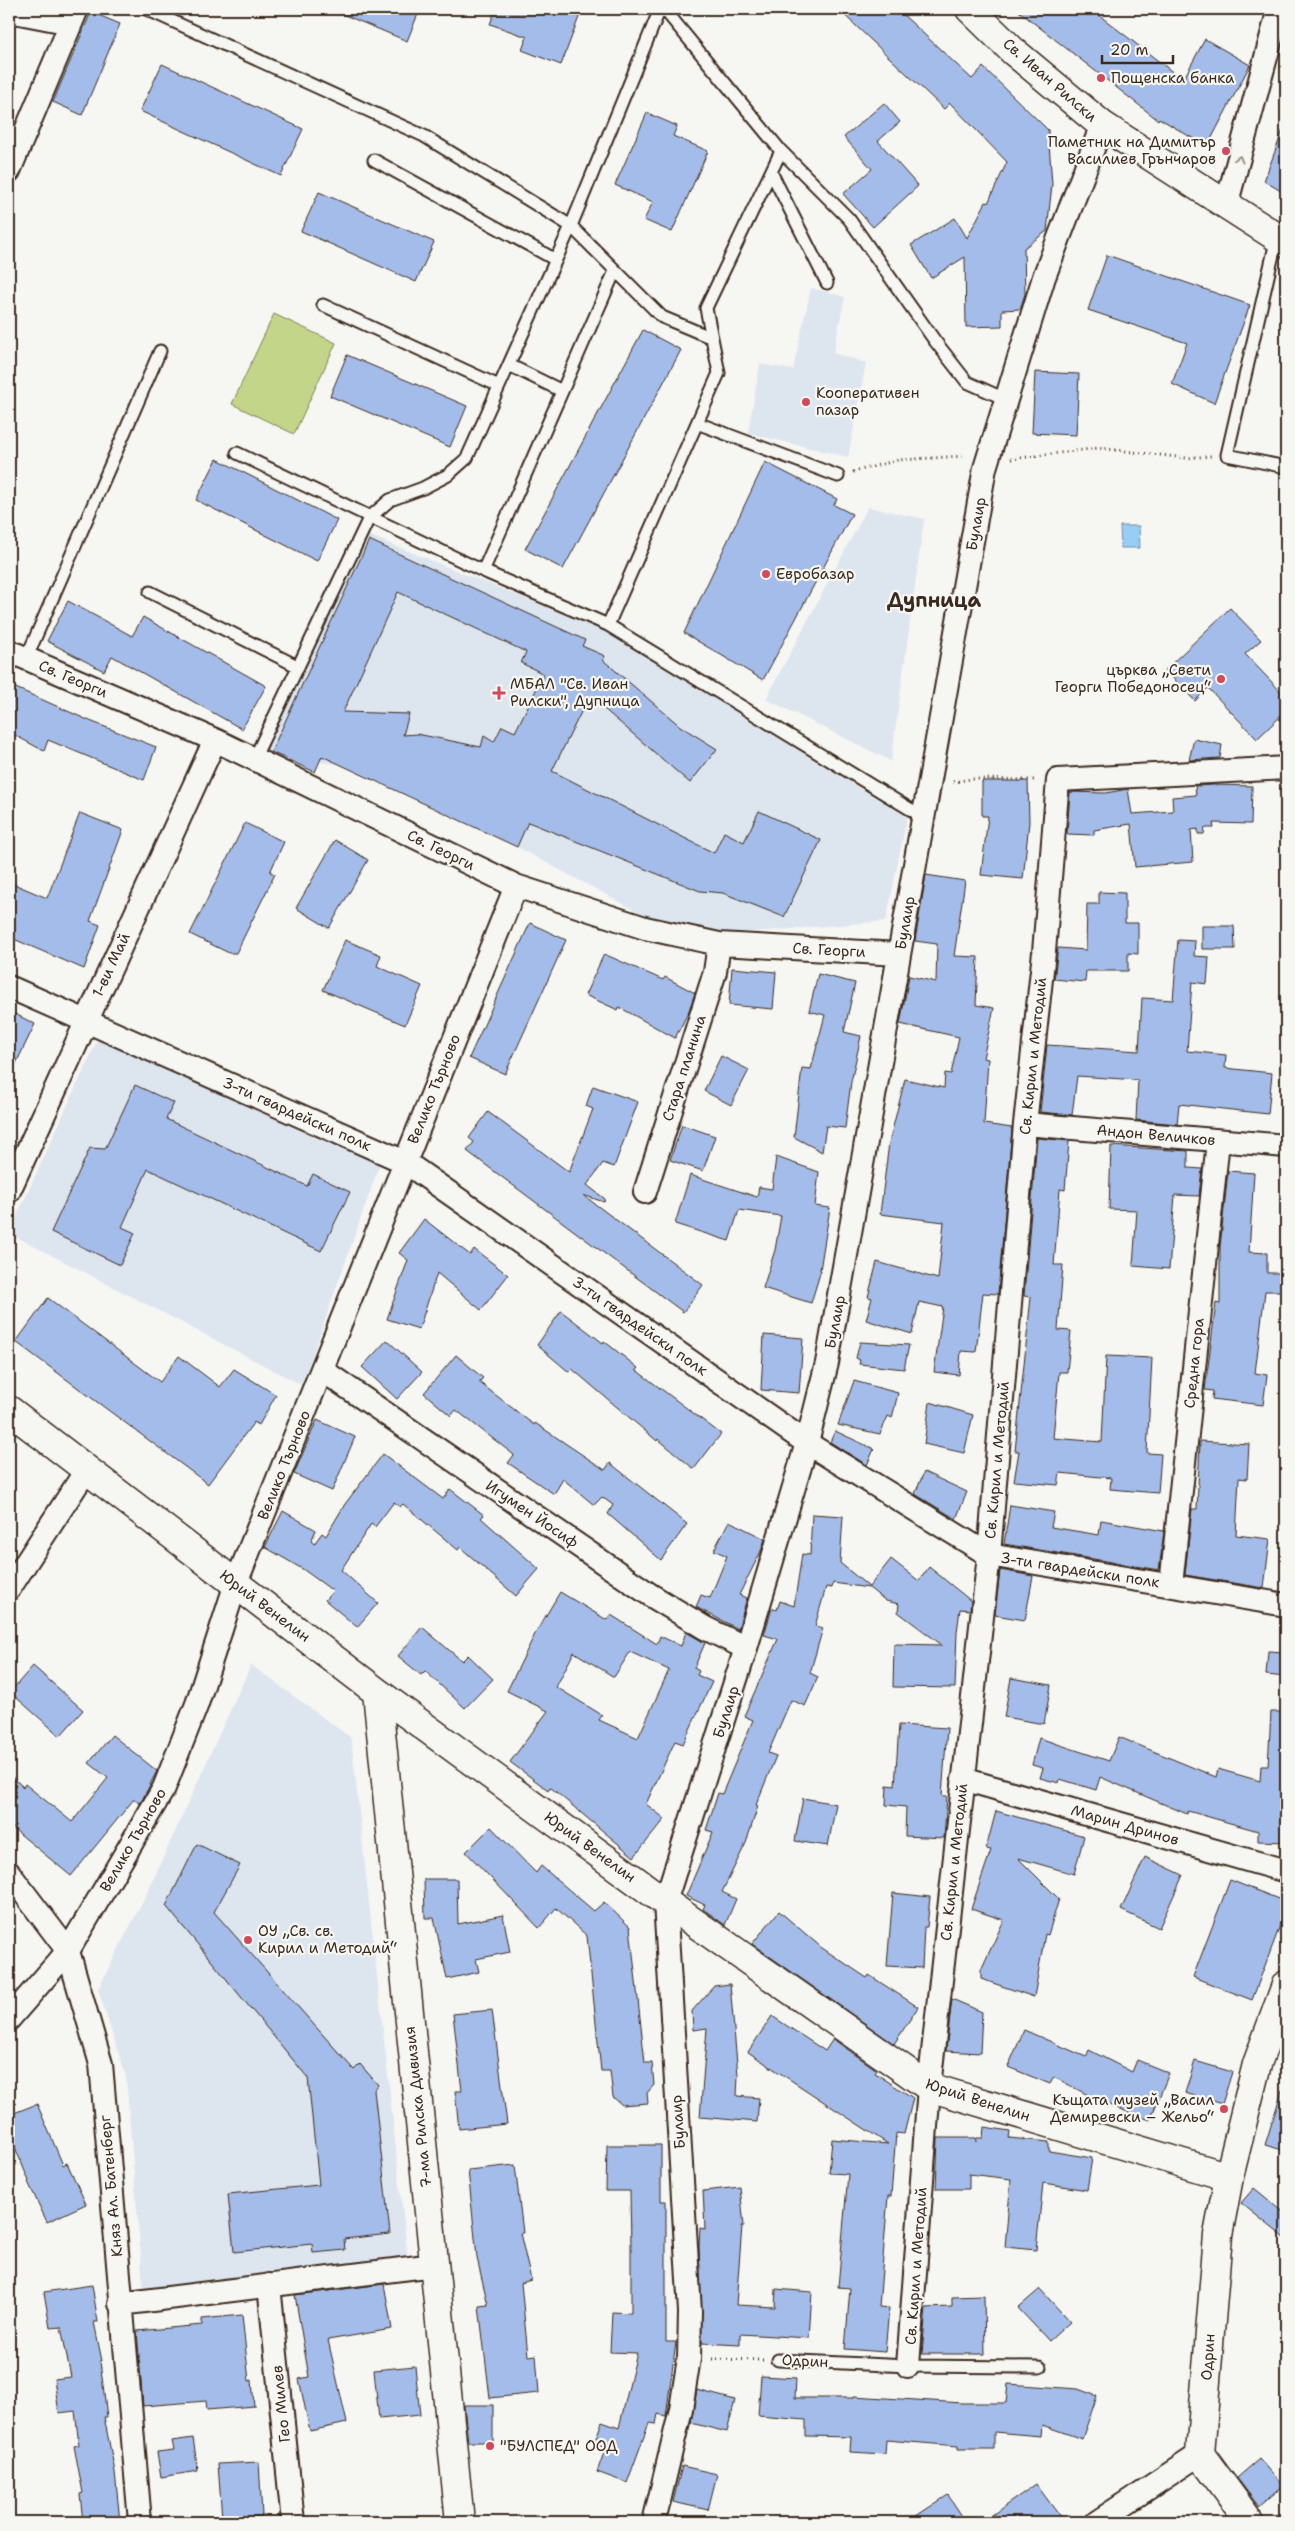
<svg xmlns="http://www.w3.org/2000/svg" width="1295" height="2531" font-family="'Shantell Sans',sans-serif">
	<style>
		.built { fill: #dde5ef }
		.green { fill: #c3d589; stroke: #7f8054 }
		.water { fill: #98cdf6; stroke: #738ca0 }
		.building { fill: #a4bce9; stroke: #3b2a1e; fill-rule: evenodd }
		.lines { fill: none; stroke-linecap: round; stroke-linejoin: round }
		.lane-casing { stroke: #3b2a1e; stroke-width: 15 }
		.street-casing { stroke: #3b2a1e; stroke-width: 26 }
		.secondary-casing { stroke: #3b2a1e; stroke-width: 31 }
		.path { stroke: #3b2a1e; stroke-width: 3; stroke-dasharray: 1 4; stroke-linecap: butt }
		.lane { stroke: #f6f6f2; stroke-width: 11 }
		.street { stroke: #f6f6f2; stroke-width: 22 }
		.secondary { stroke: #f6f6f2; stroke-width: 28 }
		.oneway { stroke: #989088 }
		.poi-dot { fill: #d1495b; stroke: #f6f6f2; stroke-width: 2 }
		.labels { text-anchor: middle; stroke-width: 4.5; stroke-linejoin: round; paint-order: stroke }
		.poi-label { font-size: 15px; fill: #3b2a1e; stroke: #f6f6f2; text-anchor: start }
		.street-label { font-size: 15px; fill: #3b2a1e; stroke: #f6f6f2 }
		.district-label { font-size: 20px; font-weight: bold; fill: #3b2a1e; stroke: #f6f6f2 }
	</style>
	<rect width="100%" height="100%" fill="#f6f6f2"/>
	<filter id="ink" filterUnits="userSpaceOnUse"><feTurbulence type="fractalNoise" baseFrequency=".02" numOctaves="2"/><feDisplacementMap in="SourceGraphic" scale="10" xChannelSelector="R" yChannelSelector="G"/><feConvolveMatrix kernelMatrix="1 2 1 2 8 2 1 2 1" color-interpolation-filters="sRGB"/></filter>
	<g filter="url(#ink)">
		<path class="built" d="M811 288 845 297 833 353 866 363 848 457 748 433 760 364 793 370Z
			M868 507 924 519 891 761 766 699Z
			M366 534 603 630 907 817 886 921 728 934 693 925 648 917 517 847 340 764 263 756Z
			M98 1039 380 1163 302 1385 9 1233Z
			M251 1665 351 1738 408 2260 144 2295 126 2077 98 1989 148 1891Z"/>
		<path class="green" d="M274 314 336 343 294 434 232 404Z"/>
		<path class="water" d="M1120 526H1139L1140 548H1121Z"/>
		<path class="building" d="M330 9H420L407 41Z
			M496 9H582L561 65 522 50 527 37 490 24Z
			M838 9H897L972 79 983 67 1048 130 1052 184 1047 231 1024 248 1025 294 1020 309 1002 310V326L966 327 965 257 931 278 911 245 955 218 967 238 986 202 988 203 1007 162 950 103 944 109Z
			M1016 9H1091L1183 80 1205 39 1250 65 1207 147 1159 118 1158 120Z
			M91 12 120 24 82 115 53 102Z
			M162 64 303 129 281 176 140 111Z
			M884 103 900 122 878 141 918 186 873 227 843 194 872 169 844 137Z
			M647 113 677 126 673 136 708 151 672 232 644 220 653 202 615 185Z
			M1284 127H1286V194L1264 181Z
			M319 192 434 242 416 282 301 231Z
			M1107 255 1250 305 1214 403 1172 384 1187 343 1088 310Z
			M643 330 681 350 563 569 525 549Z
			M347 355 467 406 450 447 330 396Z
			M1035 372 1079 374 1076 435 1032 433Z
			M217 459 337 520 317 561 196 500Z
			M765 462 837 499 834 505 852 514 763 680 684 633Z
			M369 540 585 640 582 646 605 656 603 660 680 726 717 749 690 783 589 696 552 771 714 853 724 832 744 842 759 811 821 840 784 917 723 893 700 891 528 822 517 847 322 756 315 772 271 752ZM398 592 526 652 521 663 544 674 515 732 502 726 494 742 484 736 481 747 417 734 403 735 409 714 343 712Z
			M68 601 132 636 143 617 266 686 242 729 112 656 104 671 47 641Z
			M1230 608 1261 640 1245 654 1286 697V711L1257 739 1208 688 1195 701 1165 670Z
			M9 685 90 721 156 747 144 780 48 740 44 751 9 732Z
			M1194 739 1222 745 1220 758 1189 760Z
			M982 781H1028L1029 822 1023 879 981 875 988 816H982Z
			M1214 785 1252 786 1251 824 1213 823 1214 828H1205L1204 834H1198V829L1191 830 1193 862 1135 867 1131 824 1094 830V835L1067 834 1070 792 1106 793 1128 789 1132 814 1173 811 1172 797 1196 795 1195 786Z
			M80 813 123 830 90 921 100 925 84 969 9 937V882L47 898Z
			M245 823 284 842 270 872 275 874 236 953H229L190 934Z
			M335 840 368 860 329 928 296 908Z
			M926 875 965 881 954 956 978 957 976 1005 994 1008 983 1058 988 1059 984 1124 1012 1128 998 1294 983 1293 976 1352 961 1351 959 1375 934 1372 943 1307 919 1302 912 1334 866 1320 872 1298 868 1297 877 1262 938 1279 944 1222 880 1214 889 1143 905 1079 944 1088 945 1073 951 1074 959 1037 900 1024 909 976 936 982 937 944 915 941Z
			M1099 892 1125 893V923H1138V954L1128 953V971H1086L1085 982 1054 979 1058 948 1086 950 1087 904H1099Z
			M530 923 566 940 505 1074 469 1058Z
			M1202 926H1234L1235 949H1202Z
			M345 940 381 955 377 966 422 986 405 1025 323 990Z
			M1178 940 1195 941 1194 956 1209 957 1207 984 1192 982 1187 1051 1226 1055 1225 1068 1272 1073 1268 1114 1179 1104 1177 1124 1136 1120 1138 1080 1077 1076 1072 1115 1040 1112 1047 1045 1139 1051 1142 998 1173 1000Z
			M604 954 663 980 665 977 695 993 688 1013 675 1038 619 1007 618 1010 585 995Z
			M732 968 776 972 773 1009 729 1005Z
			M818 974 855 983 844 1032 861 1036 851 1082 845 1128 826 1126 822 1152 794 1137 802 1068 811 1069 825 1015 809 1011Z
			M9 1011 35 1024 9 1078Z
			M721 1056 749 1070 731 1105 704 1091Z
			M135 1085 174 1103 166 1119 307 1186 313 1174 350 1192 321 1251 148 1169 122 1227 135 1233 120 1265 51 1232 90 1148 105 1149Z
			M593 1086 638 1102 614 1167 603 1163 587 1185 605 1199 604 1202 583 1195 703 1285 683 1312 467 1151 474 1142 469 1138 488 1112 569 1172 593 1109 586 1106Z
			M682 1125 715 1136 703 1171 670 1160Z
			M1037 1138 1069 1141 1065 1190 1060 1189 1054 1265H1063L1058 1330 1071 1331 1067 1372H1059L1053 1438 1102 1442 1106 1356 1152 1358 1147 1453 1161 1454 1158 1493 1110 1489 1111 1478 1060 1473 1058 1485 1014 1481 1019 1451H1015L1031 1297 1024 1296Z
			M1111 1146 1188 1151V1168L1202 1169 1199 1196 1175 1195 1169 1269 1133 1266 1137 1210 1109 1209Z
			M776 1157 819 1172 815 1206 830 1208 820 1270H821L811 1303 763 1288 775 1250 781 1216 739 1210 729 1241 675 1224 690 1175 757 1197 759 1187 772 1189Z
			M1228 1171 1254 1173 1249 1252 1267 1253V1273H1284V1291H1265L1255 1373 1267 1375 1263 1405 1212 1399 1213 1391 1205 1390 1216 1303 1220 1304V1247Z
			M424 1219 470 1255 474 1249 508 1275 481 1310 437 1273 419 1329 387 1319 408 1260 399 1253Z
			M48 1298 160 1382 179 1356 220 1387 234 1369 276 1395 259 1425 254 1422 208 1484 16 1342Z
			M561 1311 603 1343 604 1341 638 1368 636 1370 721 1434 694 1469 658 1439 657 1441 571 1368 569 1372 537 1345Z
			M764 1335 803 1338 799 1393 761 1390Z
			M387 1340 422 1372 397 1399 362 1367Z
			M860 1342 909 1345 904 1369 859 1364 860 1360 856 1358Z
			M456 1355 483 1378 479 1382 534 1425 535 1423 605 1470 610 1463 687 1524 661 1560 608 1514 613 1505 602 1497 594 1505 563 1479 554 1494 508 1463 514 1455 456 1410 451 1416 424 1393Z
			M854 1381 898 1393 892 1418 888 1416 880 1434 838 1425Z
			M930 1402 973 1415 964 1453 924 1444Z
			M317 1420 355 1437 332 1491 294 1474Z
			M835 1431 874 1449 867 1465 830 1442Z
			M1200 1441 1249 1444 1247 1479 1239 1478 1236 1535 1270 1539 1264 1588 1185 1575 1192 1509H1197Z
			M383 1454 443 1499 450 1489 484 1515 481 1518 539 1569 516 1596 460 1547 458 1550 403 1504 400 1507 394 1502 375 1527 371 1524 341 1570 378 1603 357 1627 325 1600 333 1591 304 1570 265 1547 283 1511 316 1530 311 1541 314 1544 322 1533 326 1536 345 1504Z
			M924 1472 967 1492 956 1519 915 1494Z
			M1010 1505 1054 1512 1051 1527 1099 1535 1101 1520 1164 1531 1159 1570 1004 1544Z
			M812 1514 843 1516 840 1563 869 1587 891 1559 919 1581 929 1567 971 1601 970 1610 960 1609 957 1632 955 1688 893 1687 894 1644 942 1645 898 1612 899 1604 886 1601 869 1588 833 1583 832 1588 826 1587 815 1626 823 1628 810 1673 818 1677 805 1706 791 1700 768 1753 776 1756 756 1805 758 1806 746 1843 722 1892 736 1899 725 1925 703 1909 705 1905 686 1896 713 1832 706 1830 718 1793 722 1794 753 1720 744 1716 778 1639 764 1635 772 1608 777 1610 780 1601 794 1606 802 1554 810 1555Z
			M729 1521 765 1539 761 1551 739 1595 747 1598 738 1629 696 1607 701 1595 710 1598 727 1556 714 1550Z
			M1000 1570 1033 1576 1025 1620 995 1615Z
			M560 1592 607 1620 611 1615 657 1644 660 1636 681 1646 686 1632 705 1643 694 1668 699 1671 697 1675 712 1682 683 1744 675 1741 646 1804 665 1819 634 1857 550 1787 548 1790 510 1762 548 1711 507 1691 535 1634ZM574 1652 614 1677 630 1652 669 1670 638 1738 599 1720 602 1715 556 1687Z
			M422 1627 462 1661 468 1655 493 1679 465 1708 425 1671 421 1675 398 1656Z
			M1268 1651 1286 1652V1677L1266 1675Z
			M33 1666 83 1710 60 1736 10 1692Z
			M1011 1678 1051 1685 1044 1724 1004 1717Z
			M1271 1712H1286V1842L1258 1841V1831L1188 1811 1187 1814 1100 1777 1096 1790 1060 1779 1059 1783 1040 1778 1043 1768 1032 1765 1039 1738 1109 1761 1119 1737 1216 1777 1218 1769 1260 1781 1261 1766H1268Z
			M899 1725 947 1728 942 1796H947L944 1838 905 1836 906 1807 886 1805 887 1785 895 1786Z
			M112 1735 157 1771 140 1804 134 1799 71 1876 9 1825V1774L23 1787 25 1784 72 1822 108 1778 89 1763Z
			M803 1798 836 1804 828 1846 795 1841Z
			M996 1811 1084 1836 1074 1874 1018 1858 1059 1899 1048 1935 1045 1934 1034 1997 981 1979V1970L1004 1920 971 1909 991 1850 986 1849Z
			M491 1827 536 1873 541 1866 594 1911 604 1902 630 1927 645 2063H652L654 2085 647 2093 648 2103 622 2105 613 2097 610 2071H601L587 1936 556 1908 539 1928 466 1852Z
			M197 1844 240 1865 214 1912 354 2070 360 2064 378 2085 374 2090 390 2234 344 2239 345 2250 313 2253 312 2244 234 2252 228 2194 319 2185 308 2078 166 1906Z
			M1145 1857 1183 1875 1159 1928 1121 1910Z
			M424 1879H457L458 1924 503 1915 510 1952 476 1959 479 1972 447 1979 434 1918H425Z
			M1230 1880 1286 1902V1910L1252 2000 1193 1977Z
			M893 1893 930 1897 927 1927H924L922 1968 887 1966Z
			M779 1911 822 1948 867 1978 869 1975 918 2007 894 2044 752 1944Z
			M730 1984 738 2075 737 2096 759 2098 757 2122 700 2117 707 2028 693 2030 692 2011 714 1986Z
			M952 1999 982 2012 980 2053 946 2051Z
			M492 2010 507 2124 459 2129 455 2091H462L453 2014Z
			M772 2016 825 2051 833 2039 877 2070 875 2073 913 2098 904 2134 896 2133 891 2196H888L879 2307 889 2308 885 2352 845 2349 850 2288 838 2287 848 2174 829 2173 832 2139 888 2144 748 2052Z
			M1024 2030 1086 2057 1089 2050 1132 2072 1137 2060 1169 2073 1150 2120 1103 2103 1054 2077 1050 2084 1008 2067Z
			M1195 2061 1232 2072 1222 2104 1185 2093Z
			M1282 2090 1286 2091V2151L1265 2145Z
			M37 2104 63 2165 67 2163 86 2204 47 2222 28 2182 29 2181 9 2133V2115Z
			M984 2127 1010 2131 1009 2138 1049 2142V2151L1092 2158 1087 2190 1043 2183 1036 2250 1005 2247 1011 2179 969 2174V2189H936L938 2138H976V2142L977 2138H983Z
			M607 2145H661V2201H666V2342H676L666 2416 658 2414 656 2424 649 2423 627 2483 597 2472 606 2447 594 2443 602 2422 619 2428 637 2353 610 2352 612 2312 631 2313V2247L630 2191H606Z
			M515 2165 523 2233H520L531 2280 521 2283 528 2356 536 2355 539 2393 490 2398 479 2306 488 2305 477 2258 468 2170Z
			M740 2187 744 2226H742L736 2305 775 2307 776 2289 812 2292 809 2338 740 2334V2345L702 2343 699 2246 700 2228 705 2229 703 2191Z
			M1254 2188 1286 2214V2239L1241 2203Z
			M384 2284 392 2329 328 2340 347 2423 310 2431 299 2379 309 2377 295 2295Z
			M92 2285 98 2322H94L102 2361H100L107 2417H104L115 2472 120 2522H83L80 2494 83 2493 74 2446 79 2445 75 2411 59 2413 54 2379 71 2377 61 2327 50 2328 44 2292Z
			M1040 2289 1070 2322 1049 2341 1018 2308Z
			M984 2296 985 2354H922L926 2308 952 2307V2297Z
			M242 2315 249 2381 252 2380 254 2406 207 2410 206 2401 143 2406 137 2331 202 2325V2319Z
			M415 2366 420 2415 379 2419 374 2370Z
			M761 2376 796 2378 795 2398H853L854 2396 962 2403H1006L1008 2384 1078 2389 1097 2396 1082 2439 1042 2425 1041 2436 994 2432V2449H958V2446L886 2440 885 2454 850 2452 851 2437 806 2436V2420L758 2416Z
			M697 2390 735 2400 727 2432 691 2423Z
			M464 2405H493V2442H468Z
			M193 2438 198 2471 161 2477 157 2452 174 2450 172 2441Z
			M1259 2459 1283 2486 1259 2507 1237 2478Z
			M259 2462 262 2516 222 2519 218 2464Z
			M682 2466 717 2474 708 2510 673 2502Z
			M1036 2484 1064 2522H982Z
			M948 2495 966 2522H907Z"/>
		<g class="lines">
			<defs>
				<path id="lane" d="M146 9 424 136 571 226 662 317 712 338
					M664 9 781 151 849 219 935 341 967 382 1005 399
					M374 160 556 260
					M771 172 827 283
					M1277 237 1227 455 1286 467
					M323 305 499 386
					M509 365 562 391
					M697 423 838 476
					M237 453 483 571 608 625 923 817
					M483 571 615 271
					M150 592 297 666
					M608 625 719 373 706 308 781 151
					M26 659 160 351
					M254 759 369 518 390 500 423 488 448 475 467 458 571 226 660 9
					M778 2360 908 2366 1040 2367"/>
				<path id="street" d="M9 11 71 23
					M9 171 77 9
					M1226 206 1279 9
					M9 651 215 740 516 886 645 928 719 944 899 954
					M9 987 405 1162 807 1443 989 1555 1286 1605
					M1025 1124 1286 1146
					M9 1191 215 740
					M645 1192 715 972 719 944
					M322 1370 652 1596 705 1628 746 1648
					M1171 1585 1218 1141
					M9 1589 87 1469
					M963 1779 1286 1871
					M9 1873 68 1951 101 2064 140 2522
					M9 2019 68 1951 164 1788 197 1704 236 1583 516 886
					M269 2285 293 2522
					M120 2304 434 2265
					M908 2366 929 2087 989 1555 1025 1124 1044 952 1058 780 1286 768
					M654 2522 681 2409 689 2358 690 2312 665 1902 746 1648 807 1443 827 1363 985 468 1044 277 1102 125
					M1097 2522 1200 2454"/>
				<path id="secondary" d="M970 9 1013 51 1102 125 1286 243
					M9 1410 377 1692 665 1902 929 2087 1229 2177
					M377 1692 460 2522
					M1250 2522 1200 2454 1218 2235 1229 2177 1257 2064 1286 1985"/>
			</defs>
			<use href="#lane" class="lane-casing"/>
			<use href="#street" class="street-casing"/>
			<use href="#secondary" class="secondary-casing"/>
			<path class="path" d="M1011 459 1099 448 1186 458 1211 456
				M853 472 898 460 965 456
				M953 782 971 779 1037 780
				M712 2359 763 2360"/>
			<use href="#lane" class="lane"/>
			<use href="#street" class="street"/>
			<use href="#secondary" class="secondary"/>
		</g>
		<defs><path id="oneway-chevron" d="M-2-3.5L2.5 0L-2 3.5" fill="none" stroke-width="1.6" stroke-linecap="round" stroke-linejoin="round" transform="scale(1.25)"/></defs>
		<use class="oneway" href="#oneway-chevron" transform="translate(1239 159) rotate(-75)"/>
	</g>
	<g class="poi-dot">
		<circle cx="1101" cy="78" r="5"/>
		<circle cx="1226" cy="151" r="5"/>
		<circle cx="806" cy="402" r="5"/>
		<circle cx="766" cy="574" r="5"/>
		<circle cx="1221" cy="679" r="5"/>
		<path d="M496.5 685.5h5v5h5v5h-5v5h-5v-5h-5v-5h5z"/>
		<circle cx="248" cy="1940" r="5"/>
		<circle cx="1224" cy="2109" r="5"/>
		<circle cx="490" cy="2446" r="5"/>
	</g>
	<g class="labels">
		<g class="poi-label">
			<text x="1111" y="83">Пощенска банка</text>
			<text x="1216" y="147" text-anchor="end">Паметник на Димитър<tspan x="1216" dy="17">Василиев Грънчаров</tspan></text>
			<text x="816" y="398">Кооперативен<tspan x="816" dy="17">пазар</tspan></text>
			<text x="776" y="579">Евробазар</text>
			<text x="1211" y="675" text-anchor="end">църква „Свети<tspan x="1211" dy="17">Георги Победоносец“</tspan></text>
			<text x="510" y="689">МБАЛ "Св. Иван<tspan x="510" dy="17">Рилски", Дупница</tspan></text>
			<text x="258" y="1936">ОУ „Св. св.<tspan x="258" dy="17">Кирил и Методий“</tspan></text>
			<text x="1214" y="2105" text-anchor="end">Къщата музей „Васил<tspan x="1214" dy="17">Демиревски – Жельо“</tspan></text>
			<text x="500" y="2451">"БУЛСПЕД" ООД</text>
		</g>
		<g class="street-label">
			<text transform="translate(1050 80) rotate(41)" y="5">Св. Иван Рилски</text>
			<text transform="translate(976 524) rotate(-80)" y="5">Булаир</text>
			<text transform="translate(73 679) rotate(23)" y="5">Св. Георги</text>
			<text transform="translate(441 850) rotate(26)" y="5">Св. Георги</text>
			<text transform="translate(905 923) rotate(-80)" y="5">Булаир</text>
			<text transform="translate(829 950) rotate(3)" y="5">Св. Георги</text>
			<text transform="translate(111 965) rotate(-65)" y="5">1-ви Май</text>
			<text transform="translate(1033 1056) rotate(-84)" y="5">Св. Кирил и Методий</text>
			<text transform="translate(684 1068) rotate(-72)" y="5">Стара планина</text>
			<text transform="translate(434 1089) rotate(-68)" y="5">Велико Търново</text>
			<text transform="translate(297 1114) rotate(24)" y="5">3-ти гвардейски полк</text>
			<text transform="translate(1156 1135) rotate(5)" y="5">Андон Величков</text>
			<text transform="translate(835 1322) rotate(-79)" y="5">Булаир</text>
			<text transform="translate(640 1326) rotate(35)" y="5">3-ти гвардейски полк</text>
			<text transform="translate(1194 1363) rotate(-84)" y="5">Средна гора</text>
			<text transform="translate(997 1460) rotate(-85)" y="5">Св. Кирил и Методий</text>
			<text transform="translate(284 1465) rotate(-68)" y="5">Велико Търново</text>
			<text transform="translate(532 1514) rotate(34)" y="5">Игумен Йосиф</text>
			<text transform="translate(1080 1570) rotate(9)" y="5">3-ти гвардейски полк</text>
			<text transform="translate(265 1606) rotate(37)" y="5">Юрий Венелин</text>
			<text transform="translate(726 1712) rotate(-72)" y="5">Булаир</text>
			<text transform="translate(1125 1825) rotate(16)" y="5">Марин Дринов</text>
			<text transform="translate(133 1840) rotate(-60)" y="5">Велико Търново</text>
			<text transform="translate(590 1847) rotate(36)" y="5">Юрий Венелин</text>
			<text transform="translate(954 1862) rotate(-84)" y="5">Св. Кирил и Методий</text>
			<text transform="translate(978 2100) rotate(18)" y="5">Юрий Венелин</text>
			<text transform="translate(418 2107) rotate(-96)" y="5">7-ма Рилска Дивизия</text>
			<text transform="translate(678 2122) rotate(-94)" y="5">Булаир</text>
			<text transform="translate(111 2186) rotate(-95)" y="5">Княз Ал. Батенберг</text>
			<text transform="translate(916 2266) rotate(-86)" y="5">Св. Кирил и Методий</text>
			<text transform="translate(1208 2357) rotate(-86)" y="5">Одрин</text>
			<text transform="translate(805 2361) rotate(3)" y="5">Одрин</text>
			<text transform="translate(281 2404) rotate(-96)" y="5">Гео Милев</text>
		</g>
		<g class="district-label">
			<text x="934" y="607">Дупница</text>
		</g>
	</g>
	<rect width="1295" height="2531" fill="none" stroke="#f6f6f2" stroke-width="30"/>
	<rect x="15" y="15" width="1265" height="2501" fill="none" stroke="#3b2a1e" stroke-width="2" filter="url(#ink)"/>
	<path d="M1102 55v8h71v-8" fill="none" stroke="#3b2a1e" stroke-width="2.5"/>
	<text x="1110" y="55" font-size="15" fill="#3b2a1e" stroke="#f6f6f2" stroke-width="4" paint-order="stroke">20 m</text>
</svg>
